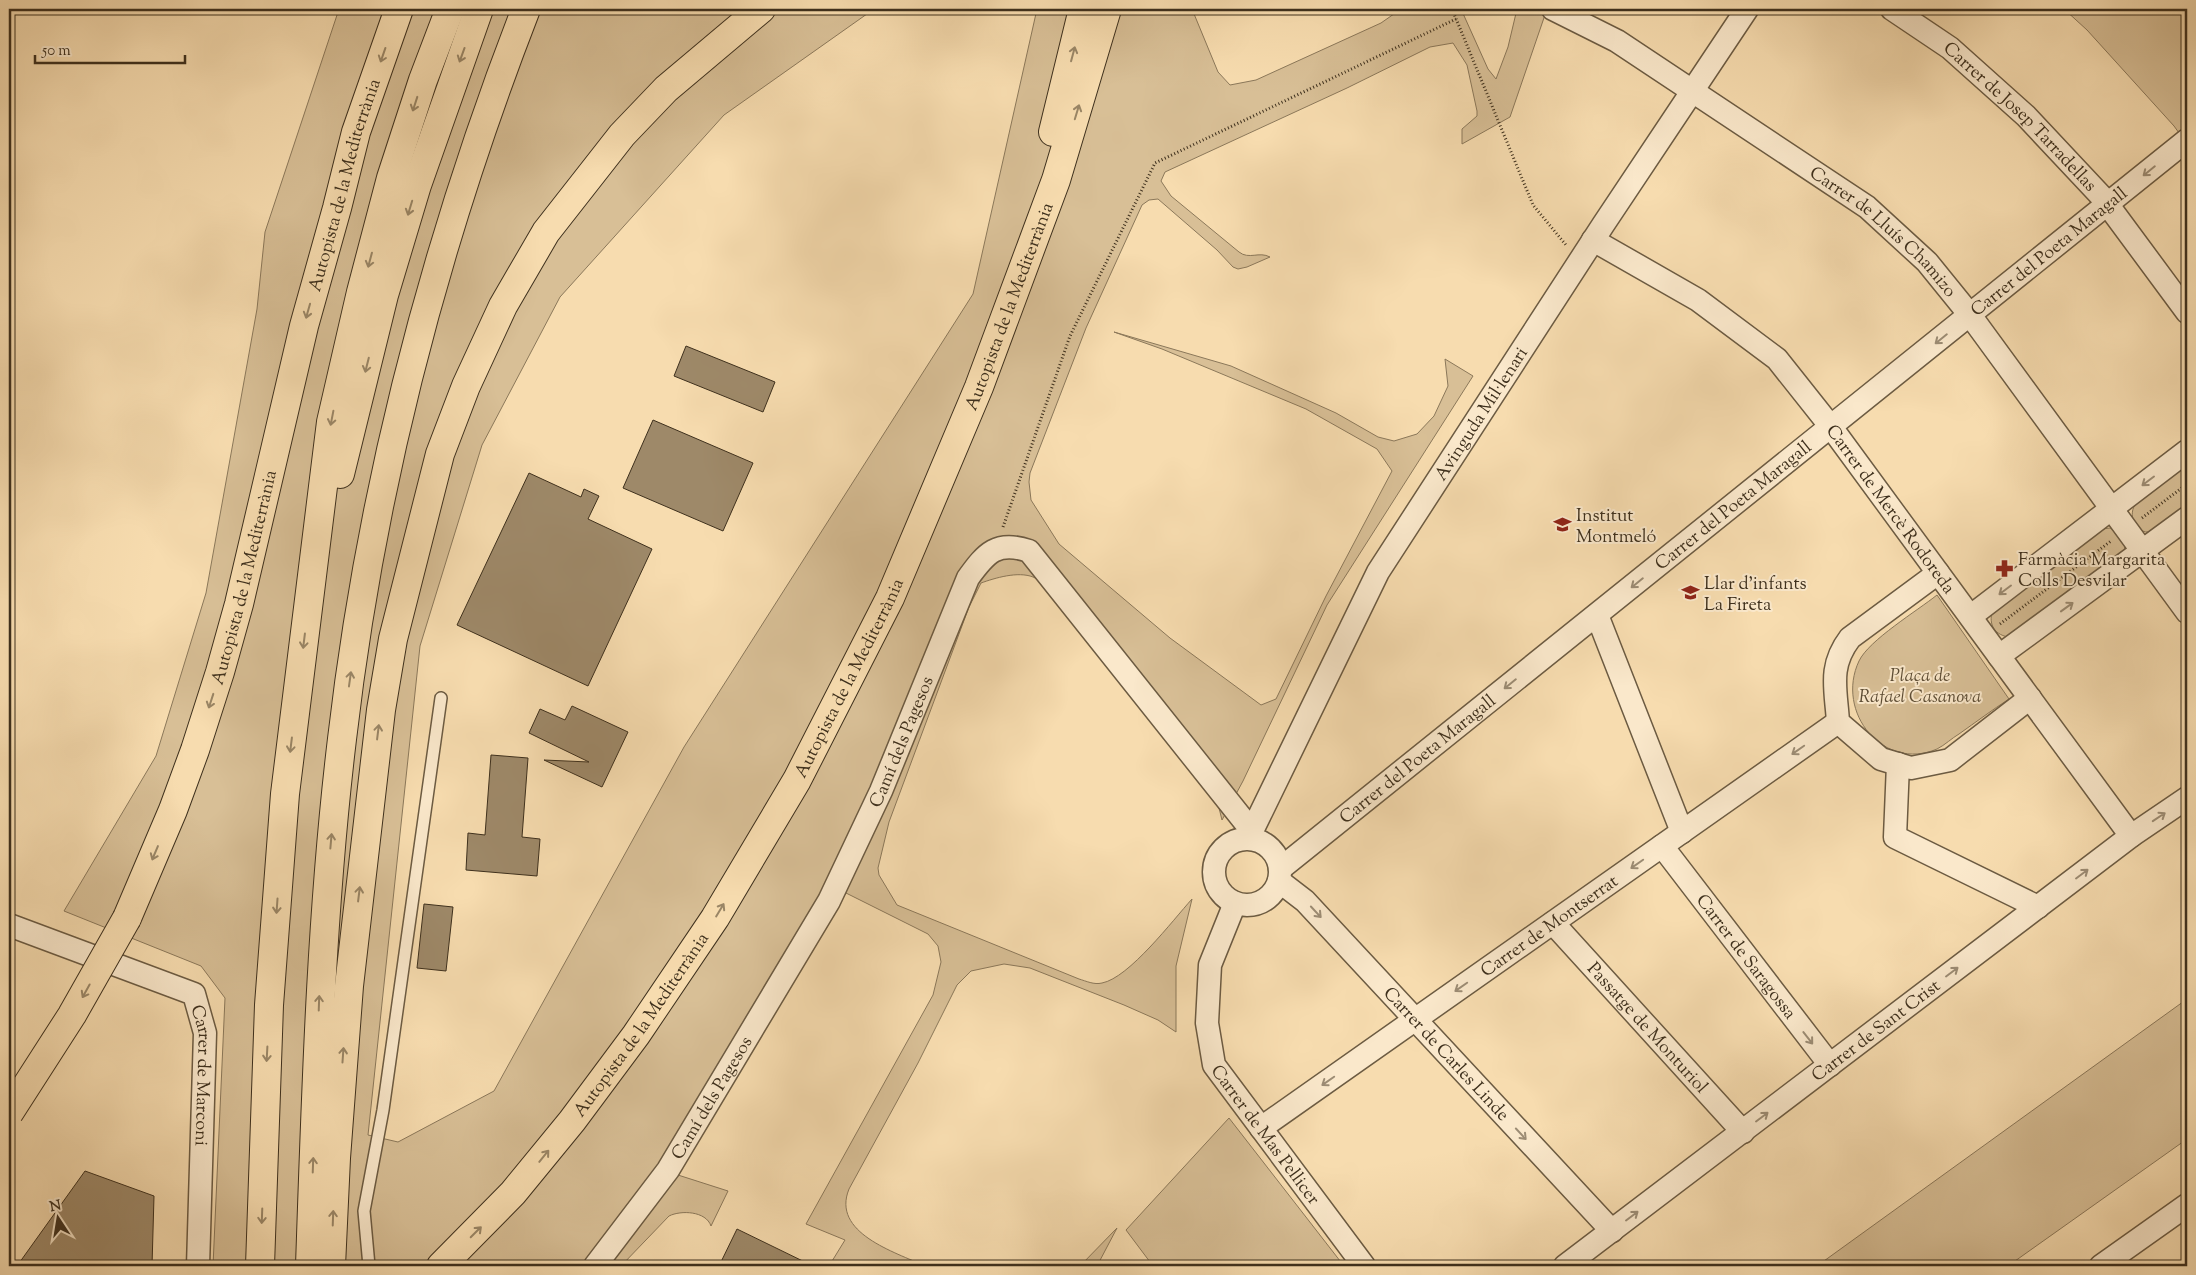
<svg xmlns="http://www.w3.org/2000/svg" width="2196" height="1275" font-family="'Sorts Mill Goudy',serif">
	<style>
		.green { fill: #d8bf96; stroke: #8b785a }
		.building { fill: #9e8969; stroke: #3e301d }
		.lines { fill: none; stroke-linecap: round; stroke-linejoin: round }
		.lane-casing { stroke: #6c5b42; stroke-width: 14 }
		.street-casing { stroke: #6c5b42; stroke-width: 25 }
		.highway-casing { stroke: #3e301d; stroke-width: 30 }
		.path { stroke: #3e301d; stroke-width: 3; stroke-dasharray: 1 2.5; stroke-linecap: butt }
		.lane { stroke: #fae8cb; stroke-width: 11 }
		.street { stroke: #fae8cb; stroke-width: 22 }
		.highway { stroke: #f7dcaf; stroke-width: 28 }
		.highway-bridge-casing { stroke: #3e301d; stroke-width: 30; stroke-linecap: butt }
		.highway-bridge { stroke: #f7dcaf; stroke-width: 28 }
		.oneway { stroke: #9a8666 }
		.oneway2 { stroke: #9c8c74 }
		.labels { text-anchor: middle; stroke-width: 4; stroke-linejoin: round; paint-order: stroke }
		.street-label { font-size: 18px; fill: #3e301d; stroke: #fae8cb }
		.poi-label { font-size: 18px; fill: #3e301d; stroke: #fae8cb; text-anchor: start }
		.park-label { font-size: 18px; font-style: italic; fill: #5d4d35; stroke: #fae8cb }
	</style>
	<rect width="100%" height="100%" fill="#f7dcaf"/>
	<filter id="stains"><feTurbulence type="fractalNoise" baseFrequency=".004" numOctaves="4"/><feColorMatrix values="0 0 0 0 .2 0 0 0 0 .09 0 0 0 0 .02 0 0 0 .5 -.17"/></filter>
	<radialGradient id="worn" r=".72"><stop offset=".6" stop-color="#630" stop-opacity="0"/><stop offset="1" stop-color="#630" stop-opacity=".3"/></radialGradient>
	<path class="green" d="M339 9H874L724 115 560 297 482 445 420 646 368 1135 398 1142 494 1091 684 747 973 294 1037 9H1192L1218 72 1230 85 1256 80 1381 23 1401 9H1461L1488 69 1496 79 1508 47 1517 9H1547L1510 117 1462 144V129L1477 116V111L1467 65 1453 43 1430 47 1347 88 1165 172 1161 181 1171 196 1239 252C1249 260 1259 251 1270 257L1247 267 1238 269 1233 267 1217 250 1158 199 1149 200 1142 205 1086 328 1030 473 1029 482 1031 500 1059 544 1170 638 1261 705 1276 699 1326 596 1392 471 1377 449 1306 409 1162 349 1114 332 1231 366 1336 413 1378 437 1394 441 1417 434 1434 416 1448 386 1445 359 1473 376 1327 605 1243 781 1222 820 1218 804 1055 595C1048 589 1041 580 1033 577 1018 571 995 578 981 583L969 607 889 822 878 868 879 875 897 905 1079 979C1086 981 1094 985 1102 983 1129 978 1173 920 1192 899L1176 966V1032L1158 1020 1124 1005 1030 968 1004 964 971 971 957 985 918 1063 849 1189C831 1233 895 1252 925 1266H829L845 1240 806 1224 933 995 941 962 938 946 928 934 846 893 678 1175 728 1191 711 1226C706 1211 681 1210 669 1216L621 1266H213L225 998 201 966 64 911 156 756 206 593 257 309 265 232Z
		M2064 9H2187V144L2174 126 2087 30Z
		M2187 465V509C2175 519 2146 547 2134 522 2131 515 2132 509 2136 503Z
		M2110 528C2121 533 2128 543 2123 555L2008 637C1993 634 1988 623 1993 608L2102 529Z
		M1937 595 2009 699C1992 710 1976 722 1959 734 1952 738 1945 745 1937 749 1883 772 1835 712 1859 661 1869 640 1917 611 1937 595Z
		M2187 999V1139L2008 1266H1817Z
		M1229 1118 1344 1266H1153L1126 1230Z
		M1117 1228 1097 1266H1080Z"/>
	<path class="building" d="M686 346 775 382 763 412 674 376Z
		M653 420 753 463 723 531 623 488Z
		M529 473 581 497 584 489 599 496 588 519 652 549 588 686 457 625Z
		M572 706 628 732 602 787 544 760 589 762 529 733 540 709 565 720Z
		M491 755 528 758 522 837 540 839 537 876 466 870 468 833 485 835Z
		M424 904 453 907 446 971 417 968Z
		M85 1171 154 1196 152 1266H17Z
		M737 1229 813 1266H719Z"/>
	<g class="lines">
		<defs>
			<path id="lane" d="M369 1266 364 1211 383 1110 441 698"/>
			<g id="street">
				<path id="s1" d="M1553 9 1617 41 1867 207 1927 262 1970 315 2187 612"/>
				<path id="s2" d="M1892 9 1950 48 2026 116 2102 197 2187 312"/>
				<path id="s3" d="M1593 240 1698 300 1777 359 1831 427 2131 836"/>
				<path d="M1938 573 1850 638C1828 667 1836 689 1838 722L1881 759 1911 768 1950 760 2030 698"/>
				<path d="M1597 615 1682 832"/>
				<path d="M1971 616 2187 451"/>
				<path d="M1999 656 2187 518"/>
				<path d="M1898 764 1895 837 2038 907"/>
				<path id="s4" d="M1254 839 1252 831 1378 572 1603 225 1747 9"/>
				<circle cx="1247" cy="872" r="33"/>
				<path id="s5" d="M1662 846 1830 1065"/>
				<path id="s6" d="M1280 869 2187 140"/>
				<path id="s7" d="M1279 881 1305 901 1612 1231"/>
				<path id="s8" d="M1235 903 1210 965 1207 1023 1214 1065 1364 1266"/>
				<path id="s9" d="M1553 923 1743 1132"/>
				<path id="s10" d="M9 925 194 994 205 1033 198 1266"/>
				<path id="s11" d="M1261 1128 1838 722"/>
				<path id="s12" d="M595 1266 668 1170 829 901 881 791 968 578C986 553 997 540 1029 551L1252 831"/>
				<path id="s13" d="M1565 1266 2131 836 2187 798"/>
				<path d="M2101 1266 2187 1205"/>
			</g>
			<g id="highway">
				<path d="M1053 132 1083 9"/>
				<path d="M340 474 384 295 417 185 479 9"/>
				<path id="s14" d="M127 918 173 810 195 750 220 672 239 604 304 326 337 208 356 132 399 9"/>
				<path d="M260 1266 269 1005 285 794 331 422 361 292 391 178 423 80 450 9"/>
				<path d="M310 1266C316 1090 321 914 342 739 371 489 435 243 526 9"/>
				<path d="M331 1266 336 1158 349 986 381 710 393 639 440 454 466 386 503 306 546 232 622 135 666 89 761 9"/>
				<path id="s15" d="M441 1266 513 1193 572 1121 636 1035 715 918 797 780 890 598 979 387 1056 180 1107 9"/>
			</g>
		</defs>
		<use href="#lane" class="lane-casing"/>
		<use href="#street" class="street-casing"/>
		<use href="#highway" class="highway-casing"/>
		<path class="path" d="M1452 9 1533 205 1566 245
			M2142 518 2187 484
			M1003 527 1070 336 1155 163 1456 19
			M2000 624 2111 541"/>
		<use href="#lane" class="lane"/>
		<use href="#street" class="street"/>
		<use href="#highway" class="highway"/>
		<defs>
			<path id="highway-bridge" d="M9 1113 72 1015 127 918"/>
		</defs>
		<use href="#highway-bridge" class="highway-bridge-casing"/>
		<use href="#highway-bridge" class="highway-bridge"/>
	</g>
	<defs><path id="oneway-shaft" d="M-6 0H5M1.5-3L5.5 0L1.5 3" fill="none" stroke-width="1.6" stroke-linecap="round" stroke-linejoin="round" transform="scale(1.25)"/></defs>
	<g class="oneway">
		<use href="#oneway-shaft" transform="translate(1073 54) rotate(-75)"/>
		<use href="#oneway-shaft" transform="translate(383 55) rotate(109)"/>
		<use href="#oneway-shaft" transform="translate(462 55) rotate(110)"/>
		<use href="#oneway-shaft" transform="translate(415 104) rotate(108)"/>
		<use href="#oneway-shaft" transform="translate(1077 112) rotate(-73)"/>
		<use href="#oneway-shaft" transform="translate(410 208) rotate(107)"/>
		<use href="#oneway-shaft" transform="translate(370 260) rotate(105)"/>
		<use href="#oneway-shaft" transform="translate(308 311) rotate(106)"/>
		<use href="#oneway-shaft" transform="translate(367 365) rotate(104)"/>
		<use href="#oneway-shaft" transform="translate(332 418) rotate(101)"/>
		<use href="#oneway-shaft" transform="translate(304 641) rotate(97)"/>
		<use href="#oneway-shaft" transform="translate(350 679) rotate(-82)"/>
		<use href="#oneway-shaft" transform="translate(211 701) rotate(108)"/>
		<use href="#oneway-shaft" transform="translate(378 732) rotate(-83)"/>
		<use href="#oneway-shaft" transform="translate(291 745) rotate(97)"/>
		<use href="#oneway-shaft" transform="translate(331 841) rotate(-85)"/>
		<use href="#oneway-shaft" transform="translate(155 853) rotate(113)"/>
		<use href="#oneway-shaft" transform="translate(359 894) rotate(-83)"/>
		<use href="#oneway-shaft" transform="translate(277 906) rotate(94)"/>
		<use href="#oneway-shaft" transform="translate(720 910) rotate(-59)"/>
		<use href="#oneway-shaft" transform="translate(86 991) rotate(119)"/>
		<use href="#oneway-shaft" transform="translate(319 1003) rotate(-88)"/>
		<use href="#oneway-shaft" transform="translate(267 1054) rotate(93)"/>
		<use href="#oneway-shaft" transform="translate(343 1055) rotate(-86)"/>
		<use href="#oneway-shaft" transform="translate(544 1156) rotate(-51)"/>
		<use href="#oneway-shaft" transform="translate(313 1165) rotate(-88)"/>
		<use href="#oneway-shaft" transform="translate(262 1216) rotate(92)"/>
		<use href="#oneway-shaft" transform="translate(333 1218) rotate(-88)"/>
		<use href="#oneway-shaft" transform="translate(476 1232) rotate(-45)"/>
	</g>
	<g class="oneway2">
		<use href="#oneway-shaft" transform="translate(2149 171) rotate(141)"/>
		<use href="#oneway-shaft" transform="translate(1941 339) rotate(141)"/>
		<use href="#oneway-shaft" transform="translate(2148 481) rotate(143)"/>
		<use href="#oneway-shaft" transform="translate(1637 583) rotate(141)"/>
		<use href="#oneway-shaft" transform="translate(2005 590) rotate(143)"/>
		<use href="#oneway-shaft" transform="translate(2067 607) rotate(-36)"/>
		<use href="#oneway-shaft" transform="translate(1510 684) rotate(141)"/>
		<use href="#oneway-shaft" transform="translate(1798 750) rotate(145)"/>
		<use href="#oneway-shaft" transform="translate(2159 817) rotate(-34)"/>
		<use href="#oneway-shaft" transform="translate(1637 864) rotate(145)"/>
		<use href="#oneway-shaft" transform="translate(2082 874) rotate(-37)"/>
		<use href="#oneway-shaft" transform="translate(1316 912) rotate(47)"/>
		<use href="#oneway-shaft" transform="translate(1952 972) rotate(-37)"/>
		<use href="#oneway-shaft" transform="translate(1461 987) rotate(145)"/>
		<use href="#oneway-shaft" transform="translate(1808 1038) rotate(52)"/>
		<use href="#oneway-shaft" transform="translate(1328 1081) rotate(145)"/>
		<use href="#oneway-shaft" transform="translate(1762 1117) rotate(-37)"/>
		<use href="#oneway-shaft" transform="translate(1521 1134) rotate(47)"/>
		<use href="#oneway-shaft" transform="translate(1632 1216) rotate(-37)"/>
	</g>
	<defs>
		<symbol id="school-bare" viewBox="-9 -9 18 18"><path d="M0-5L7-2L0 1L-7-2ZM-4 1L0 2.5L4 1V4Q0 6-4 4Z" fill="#8f2418" stroke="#fae8cb" stroke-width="2.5" paint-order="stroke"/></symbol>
		<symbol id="pharmacy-bare" viewBox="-9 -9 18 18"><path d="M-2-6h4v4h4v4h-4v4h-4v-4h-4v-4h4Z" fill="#8f2418" stroke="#fae8cb" stroke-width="2.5" paint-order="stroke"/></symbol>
	</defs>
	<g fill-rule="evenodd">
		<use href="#school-bare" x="1550" y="512" width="25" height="25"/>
		<use href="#pharmacy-bare" x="1992" y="556" width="25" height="25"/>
		<use href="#school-bare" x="1678" y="580" width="25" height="25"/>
	</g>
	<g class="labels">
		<g class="street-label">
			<text dy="6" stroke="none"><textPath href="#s2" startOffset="168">Carrer de Josep Tarradellas</textPath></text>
			<text dy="6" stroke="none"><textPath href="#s14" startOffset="766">Autopista de la Mediterrània</textPath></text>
			<text dy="6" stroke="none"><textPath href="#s1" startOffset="400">Carrer de Lluís Chamizo</textPath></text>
			<text dy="6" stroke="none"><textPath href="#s6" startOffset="986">Carrer del Poeta Maragall</textPath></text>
			<text dy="6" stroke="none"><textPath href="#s15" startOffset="1124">Autopista de la Mediterrània</textPath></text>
			<text dy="6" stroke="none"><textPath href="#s4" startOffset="485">Avinguda Mil·lenari</textPath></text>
			<text dy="6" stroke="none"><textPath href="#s6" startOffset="581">Carrer del Poeta Maragall</textPath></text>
			<text dy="6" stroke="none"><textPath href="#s3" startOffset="408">Carrer de Mercè Rodoreda</textPath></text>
			<text dy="6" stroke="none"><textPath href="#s14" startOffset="361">Autopista de la Mediterrània</textPath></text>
			<text dy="6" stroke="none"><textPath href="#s15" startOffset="719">Autopista de la Mediterrània</textPath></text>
			<text dy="6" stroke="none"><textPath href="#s12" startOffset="609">Camí dels Pagesos</textPath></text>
			<text dy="6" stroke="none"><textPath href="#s6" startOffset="176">Carrer del Poeta Maragall</textPath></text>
			<text dy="6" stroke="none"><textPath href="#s11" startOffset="352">Carrer de Montserrat</textPath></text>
			<text dy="6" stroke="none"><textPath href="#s5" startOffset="139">Carrer de Saragossa</textPath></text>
			<text dy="6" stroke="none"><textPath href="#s15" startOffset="314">Autopista de la Mediterrània</textPath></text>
			<text dy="6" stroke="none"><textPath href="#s9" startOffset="141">Passatge de Monturiol</textPath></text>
			<text dy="6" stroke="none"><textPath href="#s13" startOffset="390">Carrer de Sant Crist</textPath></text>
			<text dy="6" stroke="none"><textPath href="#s7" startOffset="241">Carrer de Carles Linde</textPath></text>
			<text dy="6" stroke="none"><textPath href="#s10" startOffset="280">Carrer de Marconi</textPath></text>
			<text dy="6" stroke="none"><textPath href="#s12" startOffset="205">Camí dels Pagesos</textPath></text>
			<text dy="6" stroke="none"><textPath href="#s8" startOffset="254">Carrer de Mas Pellicer</textPath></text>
		</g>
		<g class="poi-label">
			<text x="1576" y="521">Institut<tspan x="1576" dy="21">Montmeló</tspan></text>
			<text x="2018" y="565">Farmàcia Margarita<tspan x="2018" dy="21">Colls Desvilar</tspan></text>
			<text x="1704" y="589">Llar d'infants<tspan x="1704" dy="21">La Fireta</tspan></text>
		</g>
		<g class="park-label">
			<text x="1920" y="681">Plaça de<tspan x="1920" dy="21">Rafael Casanova</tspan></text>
		</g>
	</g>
	<rect width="2196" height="1275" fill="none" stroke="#f7dcaf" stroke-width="30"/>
	<rect x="10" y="10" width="2176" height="1255" fill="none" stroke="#3e301d" stroke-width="2.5"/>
	<rect x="15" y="15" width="2166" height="1245" fill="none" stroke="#3e301d"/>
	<g transform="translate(58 1218) rotate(348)" stroke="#fae8cb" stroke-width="4" paint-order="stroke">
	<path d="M0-4L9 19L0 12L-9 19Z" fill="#3e301d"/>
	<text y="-8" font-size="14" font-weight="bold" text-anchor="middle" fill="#3e301d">N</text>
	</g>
	<path d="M35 55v8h150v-8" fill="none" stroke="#3e301d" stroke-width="2.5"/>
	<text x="42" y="55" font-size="15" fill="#3e301d" stroke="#fae8cb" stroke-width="4" paint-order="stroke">50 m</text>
	<rect width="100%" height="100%" filter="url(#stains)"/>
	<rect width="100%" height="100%" fill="url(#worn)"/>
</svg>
